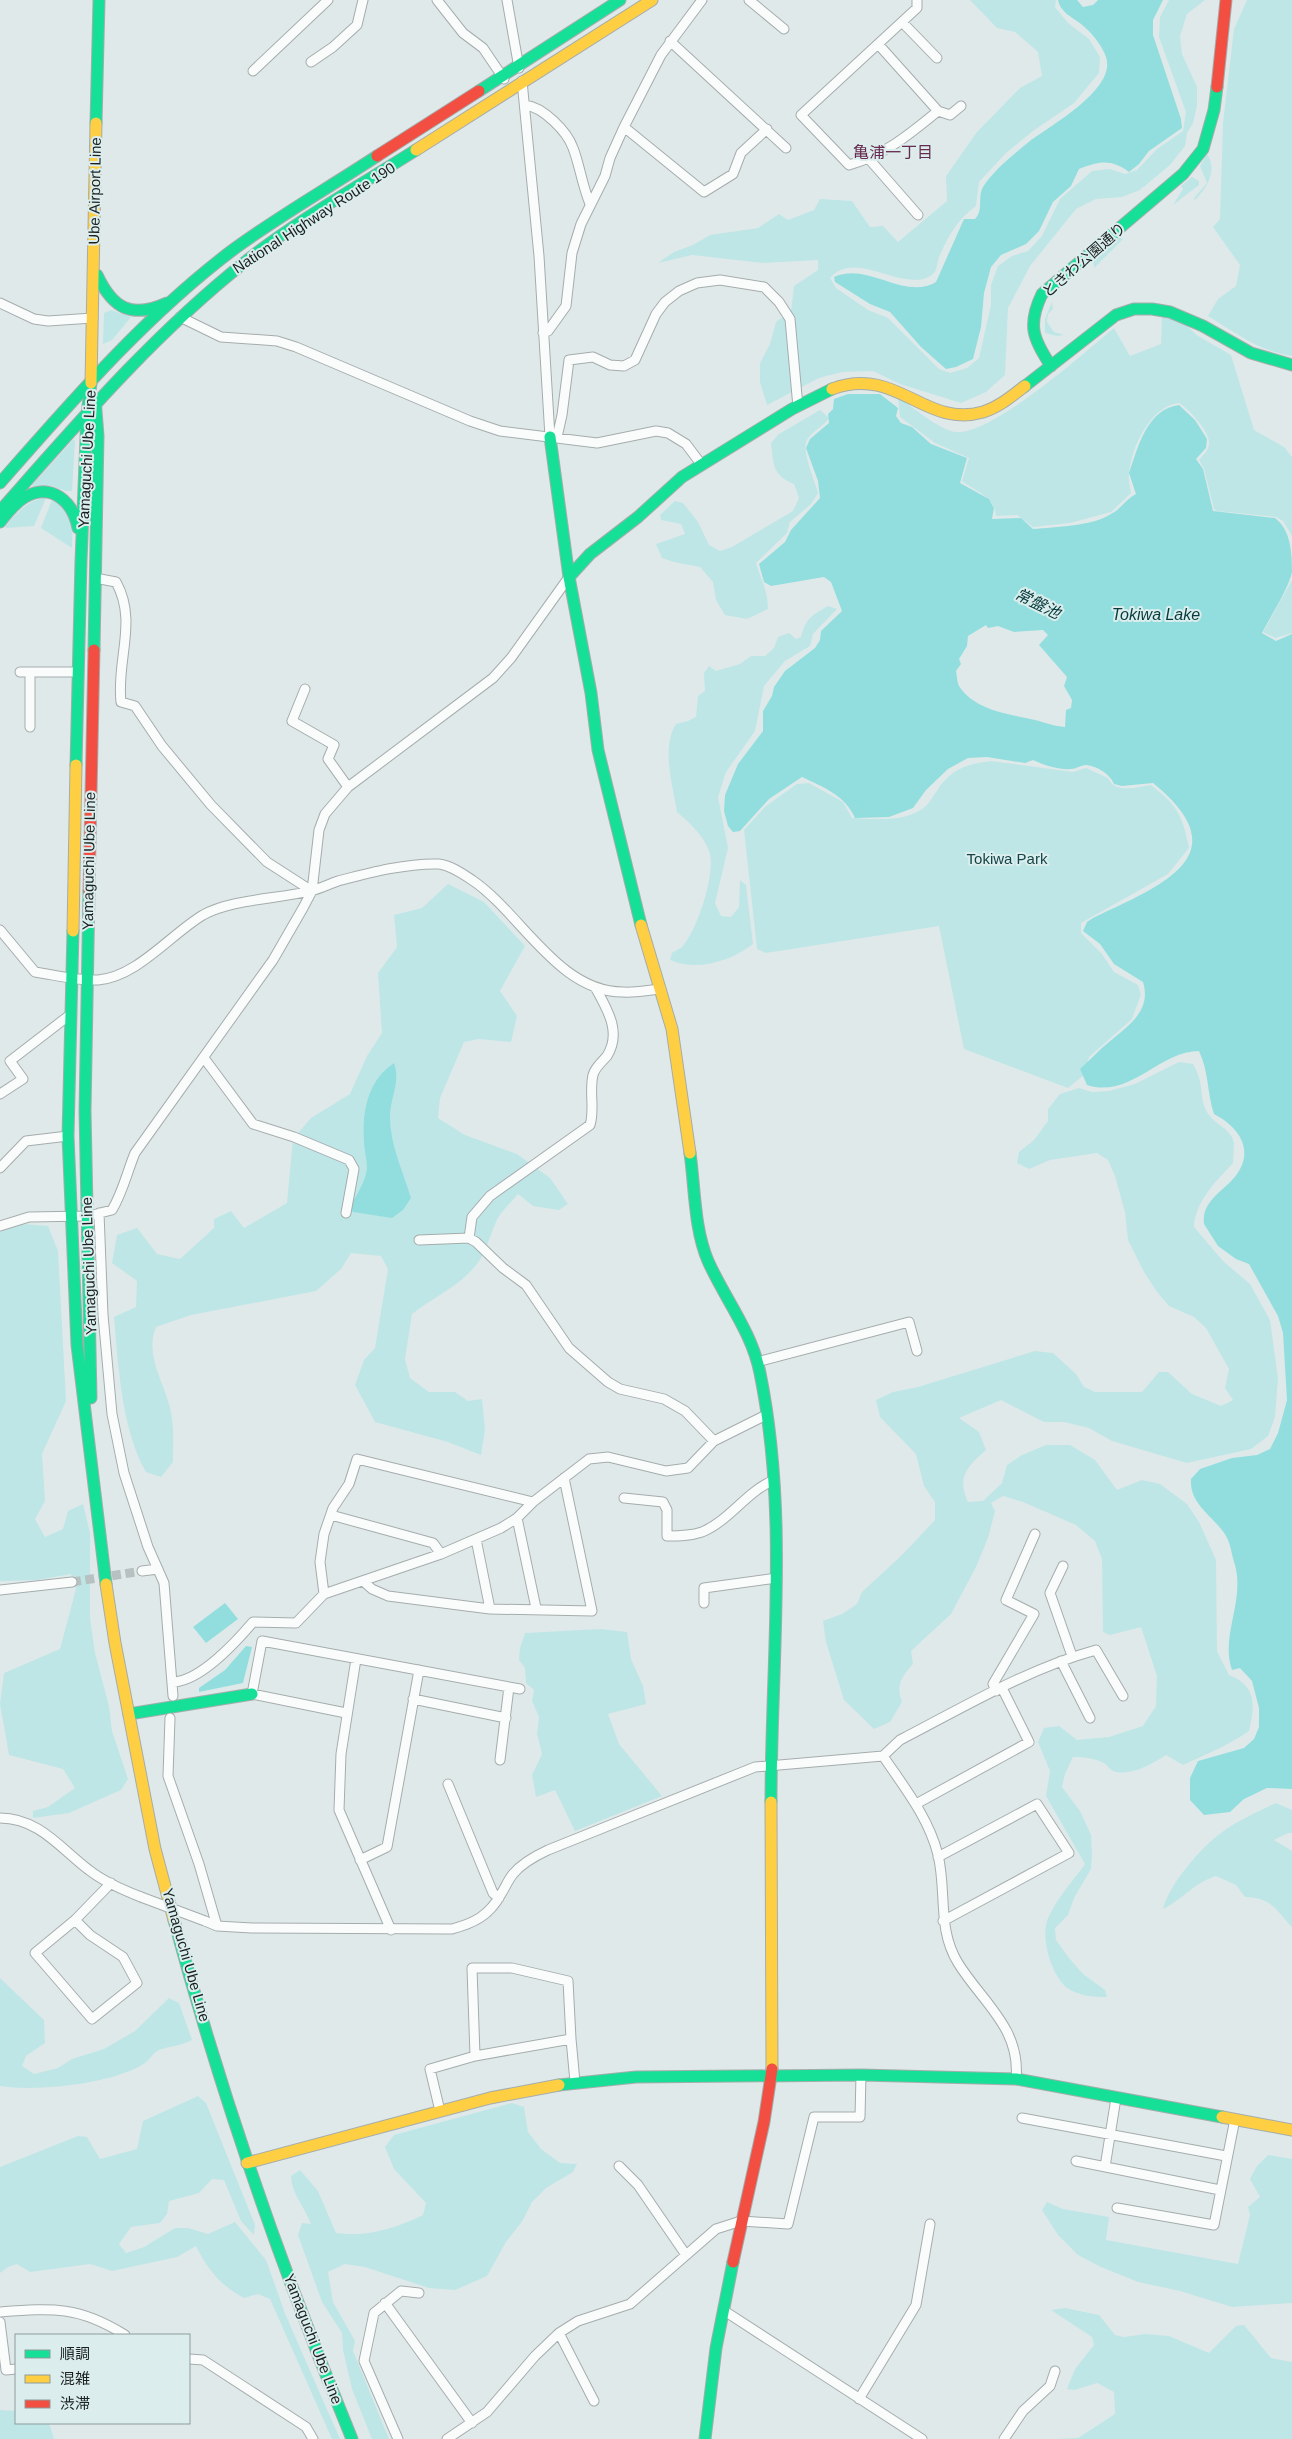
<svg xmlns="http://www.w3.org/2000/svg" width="1292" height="2439" font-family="Helvetica,'Noto Sans JP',sans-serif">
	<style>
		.green { fill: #bee6e7 }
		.water { fill: #92dedf; fill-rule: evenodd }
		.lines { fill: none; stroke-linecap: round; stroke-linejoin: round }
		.street-tunnel { stroke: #b8c1c1; stroke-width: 9; stroke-dasharray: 9 4.5; stroke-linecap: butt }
		.street-casing { stroke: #a5acac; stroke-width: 11 }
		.fast-casing { stroke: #a5acac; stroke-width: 13 }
		.slow-casing { stroke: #a5acac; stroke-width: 13 }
		.jam-casing { stroke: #a5acac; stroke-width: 13 }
		.street { stroke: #fafcfc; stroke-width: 9 }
		.fast { stroke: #16e098; stroke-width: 11 }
		.slow { stroke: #ffcf43; stroke-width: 11 }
		.jam { stroke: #f24e42; stroke-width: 11 }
		.street-bridge-casing { stroke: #a5acac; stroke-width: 11; stroke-linecap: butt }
		.street-bridge { stroke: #fafcfc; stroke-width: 9 }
		.labels { text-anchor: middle; stroke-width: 4; stroke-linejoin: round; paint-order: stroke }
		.street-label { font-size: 15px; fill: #1a2020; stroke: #dceded }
		.park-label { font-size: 15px; fill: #144546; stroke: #dceded }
		.neighbourhood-label { font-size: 16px; fill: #682a4e; stroke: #dceded }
		.water-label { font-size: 16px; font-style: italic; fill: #073b3c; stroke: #dceded }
	</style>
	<rect width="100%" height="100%" fill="#e0e9e9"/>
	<path class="green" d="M970 0H1056L1055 7 1068 23 1089 39 1100 57 1099 73 1074 103 1033 131 1006 153 979 182 976 206C959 218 948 236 940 255 937 260 938 268 934 273 932 275 927 278 924 279 894 286 854 251 830 278L836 288 868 310 888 318 939 369 950 373 967 368 979 358 991 305V285L998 266 1012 256 1028 251 1042 236 1060 199 1092 171 1110 169 1125 174 1137 170 1157 149 1183 131 1186 112 1159 37 1160 17 1169 0H1205L1187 14 1180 36 1182 54 1197 87V105L1193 123 1187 133 1185 146 1170 165 1140 190 1122 197 1096 199 1076 209 1030 266 1008 308 1005 375 986 392 961 403 900 384 873 371 842 372 819 378 767 405 760 382V363L770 344 776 322 791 311 794 286 818 270V260L763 263 692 255 658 263 674 252 693 245 710 235 758 228 779 214 788 220 814 210 820 199 852 201 870 227 883 226 898 242 947 201 946 176 977 132 1020 88 1042 76 1038 52 1015 32 997 28Z
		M1247 0H1292V356C1261 352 1234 332 1208 316L1218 299 1236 286 1240 265 1213 227 1220 219 1223 123 1234 29Z
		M1207 154C1218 170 1207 188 1195 200L1194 198 1207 183 1200 166Z
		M1192 177 1199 181V185L1173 205 1183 189 1181 186Z
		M1120 237 1123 239 1094 268 1093 260Z
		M1052 302 1053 309 1048 314 1047 322 1054 332 1064 335 1057 336 1045 333V319Z
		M111 310 131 317 112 340 103 344 104 313Z
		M1162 315 1181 321 1198 336 1231 355 1254 430 1284 447 1292 457V536L1283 521 1276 517 1217 511 1214 509 1204 469 1199 460C1203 455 1209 450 1209 443 1210 432 1188 408 1179 403 1150 406 1131 448 1129 474 1128 480 1130 487 1131 493L1111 512 1070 523 1033 527 1017 515 996 516C995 496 976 492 962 481L969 458 935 443 900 417 898 397C913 407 939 430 956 432 991 436 1085 352 1114 328L1130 356 1161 344Z
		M820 410 829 418C823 427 812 431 807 440 801 450 815 481 818 493L811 504 790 522 787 533 756 563C761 580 768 591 768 609L747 619 725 615 716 600 713 582 700 567 674 562 662 558 656 544 685 534 681 524 661 520 660 515 675 501 683 503 698 522 709 545 720 551 732 547 793 511 799 498 794 484C772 475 774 465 771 443L779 434Z
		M73 440H75L72 491H66L52 486 34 487 32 485Z
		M50 497C74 513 73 520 72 548L41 528 52 500 46 498 34 526 6 528 5 526C19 511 28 499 50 497Z
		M1292 580V633L1275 638 1263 632Z
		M828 606 837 609 813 634 810 646 785 661 764 686 755 731 726 772 718 797 728 848 715 903 721 916 731 917 739 907 740 880 746 885 753 944C732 961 696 972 670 960L672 953C675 951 679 949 682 947 697 931 717 871 709 851 704 836 689 822 677 812 673 786 661 747 676 724L688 721 696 717 698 696 705 691 704 673 709 666 716 671 740 664 751 656H765L774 648 778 637 789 633 796 639 801 637C806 618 812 615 828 606Z
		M991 761 1073 772 1086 768 1108 778C1115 794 1136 787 1151 785 1177 805 1183 816 1189 848L1168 874 1081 923V933L1102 954 1114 972 1138 985 1141 994 1132 1019 1089 1057 1084 1075 1068 1088 964 1049 939 926 766 953 757 949 744 830 766 806 797 784 809 783 843 802 852 818C875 819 908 823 927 805 932 799 936 792 940 786 955 767 969 764 991 761Z
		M448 884 484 902 525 946 500 991 517 1016 511 1042 479 1039 464 1042 440 1098 438 1118 465 1135 517 1154 550 1178 568 1204 559 1210 533 1206 518 1194C511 1203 500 1212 496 1222 490 1235 487 1249 479 1261 463 1285 433 1297 412 1314L405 1359 410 1378 429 1392H455L468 1401 482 1399 485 1430 481 1455 448 1442 375 1422 355 1385 364 1360 375 1348 388 1269 381 1256 351 1253 341 1269 316 1291 191 1315 156 1327C143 1358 169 1388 172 1419 174 1433 173 1448 173 1462L161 1477 146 1472C122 1431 118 1365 114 1317L136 1307 137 1281 112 1263 117 1235 137 1228 157 1254 180 1259 214 1228V1219L231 1211 244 1228 287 1203 293 1139 311 1118 350 1094 367 1056 382 1033 378 973 397 947 394 915 422 908Z
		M1179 1062 1193 1064C1204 1083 1199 1091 1205 1108 1211 1124 1231 1127 1234 1143 1234 1149 1233 1157 1233 1163 1216 1181 1195 1202 1194 1227L1223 1261 1250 1284 1270 1320 1278 1378 1275 1417 1268 1436 1251 1449 1187 1463 1112 1441 1089 1428 1064 1422H1044L1001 1400 959 1418 979 1432 986 1450C968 1466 956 1477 968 1502L983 1501 1002 1483 1007 1465 1022 1455 1046 1445H1070L1095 1460 1117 1490 1142 1480 1160 1484 1187 1504 1199 1522 1216 1560 1217 1651 1229 1675C1257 1686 1255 1705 1249 1731 1228 1746 1206 1754 1183 1765L1166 1755C1152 1764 1130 1777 1113 1771 1110 1769 1107 1765 1104 1763 1094 1758 1083 1757 1073 1757L1065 1774 1062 1787 1080 1811 1091 1835 1092 1855 1091 1869 1074 1898 1068 1915 1055 1928 1056 1940 1069 1958 1083 1974 1105 1990 1107 1997C1094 1997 1077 1996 1066 1987 1051 1974 1040 1937 1048 1918 1057 1898 1073 1881 1085 1864L1046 1796 1050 1771 1038 1742 1044 1728 1059 1726 1077 1740 1109 1737 1143 1726 1156 1706 1157 1676 1141 1627 1110 1635 1103 1632 1102 1559 1095 1541 1076 1525 1023 1502 1003 1496 991 1503 995 1511 988 1538 976 1567 951 1614 911 1651 913 1664C901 1678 896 1684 902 1702L890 1722 874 1729 844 1700 826 1642 823 1621 842 1614 857 1604 862 1592 902 1555 935 1520V1502L924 1486 916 1454 880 1417 876 1400 893 1392 918 1387 1035 1351 1053 1353 1076 1374 1084 1387 1095 1392H1142L1159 1372H1168L1192 1394 1221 1406 1233 1400 1225 1388 1229 1369 1206 1328 1194 1317 1169 1306 1157 1292 1144 1272 1128 1240 1125 1212 1115 1176 1108 1160 1097 1153 1050 1160 1029 1169 1017 1163 1019 1152 1034 1140 1048 1121V1109L1060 1094 1079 1088 1092 1092 1109 1091 1135 1084Z
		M23 1224 48 1226 58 1251 66 1401 42 1454 45 1501 35 1519 45 1537 63 1529 68 1511 83 1504 90 1533V1618L95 1653 109 1706 112 1731 128 1779 121 1790 69 1813 33 1818V1811L48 1807 75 1788 63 1769 9 1755 0 1704 4 1673 60 1649 76 1589 71 1574 37 1580 0 1581V1232Z
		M601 1629 627 1632 631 1659 643 1686 646 1704 608 1714 619 1744 662 1796 575 1831 555 1790 536 1797 532 1775 542 1754 537 1734 539 1717 532 1701 534 1690 526 1683 525 1668 519 1660 520 1648 525 1633Z
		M1276 1803 1292 1810V1833H1288L1274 1840 1292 1851V1927C1275 1909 1272 1898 1245 1897L1236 1885 1216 1876C1192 1884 1185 1898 1163 1909 1169 1885 1200 1848 1221 1833 1238 1820 1257 1812 1276 1803Z
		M0 1978 44 2020 45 2043 26 2056 22 2066 34 2074 58 2068 72 2059 104 2049 135 2031 169 1998 179 2003 192 2040C181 2046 170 2046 159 2050 152 2053 149 2062 142 2065 110 2084 36 2092 0 2086Z
		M198 2096 206 2103 255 2225 254 2235 241 2221 224 2180 212 2179 199 2193 169 2201 167 2214 160 2223 131 2227 119 2244 126 2253 144 2247 175 2228H188L208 2234 235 2222 266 2260 286 2316 340 2439H332L270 2299 258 2294 244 2298C221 2286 207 2269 196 2246L177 2257 112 2271 90 2264 30 2272 17 2264 8 2267 0 2273V2167L78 2136 87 2137 100 2159 137 2149 143 2121Z
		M512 2103 524 2107 528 2132 541 2149 560 2163 577 2164 573 2172 546 2188 532 2202 523 2220 506 2242 487 2276 455 2290 429 2288 365 2267 345 2264 328 2272 333 2302 355 2341 353 2351 389 2439H372L352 2389 343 2350 342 2333 322 2302 298 2235 302 2223 311 2224C305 2207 292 2195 291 2176L300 2170 318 2191 336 2233C367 2237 395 2229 423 2215L426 2203 394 2169 385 2147 394 2135Z
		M1268 2155 1292 2159V2303L1232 2307 1180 2291 1138 2282 1101 2267 1078 2255 1058 2235 1042 2210 1047 2202 1063 2209 1109 2217 1106 2240 1238 2264 1250 2215 1248 2207 1260 2197 1250 2179 1257 2166Z
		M1065 2308 1099 2315 1115 2335 1124 2337 1145 2334 1169 2336 1209 2353 1236 2326 1244 2325 1271 2358 1292 2362V2439H1057L1078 2438 1115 2414 1114 2392 1097 2383 1075 2390 1067 2389 1075 2369 1094 2345 1092 2337 1051 2310Z
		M0 2410 16 2411V2423H49L54 2439H0Z"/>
	<path class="water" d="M1058 0H1077L1083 7 1093 5 1098 0H1163L1153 20V35L1181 119 1182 128 1149 151 1139 164 1129 172C1111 159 1100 161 1079 169L1071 186 1053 202 1039 231 1026 244 1001 255 991 267 984 293 981 327 973 359 956 367 946 369 921 347 890 312 870 304 835 282 834 277C867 261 905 301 936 282L964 219H975C984 210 977 197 983 187 994 170 1014 154 1030 141 1050 126 1117 89 1106 57 1102 45 1091 32 1081 24 1072 17 1060 12 1058 0Z
		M848 394H880L898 408 896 416 901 423 912 427 931 444 967 458 960 483 989 499 994 508 992 519 1021 518 1033 529C1055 527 1093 526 1111 514 1121 509 1125 500 1136 494L1129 473C1138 447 1147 409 1179 405L1195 420 1207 439 1206 448 1196 459 1203 469 1213 511 1275 518C1291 530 1292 553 1292 572 1289 588 1270 617 1262 633L1276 641 1292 634V1789L1267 1788 1244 1799 1230 1812 1204 1815 1190 1800V1778L1198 1761 1244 1748 1254 1739 1259 1727V1708L1252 1681 1240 1668 1232 1670C1220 1636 1245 1602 1235 1565 1232 1557 1231 1544 1226 1536 1215 1517 1189 1505 1191 1479L1200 1469 1232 1458 1257 1455 1270 1449 1278 1433 1287 1400 1283 1333 1278 1316 1249 1264 1236 1259 1218 1246 1204 1224C1201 1200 1225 1191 1237 1174 1255 1148 1237 1126 1214 1114 1207 1093 1209 1072 1199 1051 1159 1051 1131 1099 1087 1085L1080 1069C1090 1060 1099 1050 1109 1042 1128 1026 1152 1011 1143 982L1114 964 1100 944 1083 931 1087 922 1093 918C1159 886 1243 856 1153 783L1122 786 1114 784C1110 774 1097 766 1086 765 1081 765 1076 769 1071 769 1058 770 1044 765 1033 760L1025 763 987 757 968 758 948 769 926 790 913 808 889 817 855 818C845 795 823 787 802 777L769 799 740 831 733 832 728 826 724 811 725 795 738 764 763 731V711L772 696 774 687 785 671 815 648 820 640 821 631 842 611 831 582 824 577 771 586 764 582 759 564 785 542 791 530 820 498 818 481 806 448 810 439 829 423 828 414 833 409 834 399ZM986 625 988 628 998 626 1014 632 1043 630 1048 635 1039 645 1067 677 1064 686 1072 700 1071 708 1066 710 1065 727C1054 726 1046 723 1035 720 1010 714 975 711 959 686 957 682 957 675 956 671L961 664 959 659 967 646 968 636Z
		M394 1063C401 1082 390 1098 390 1116 390 1145 403 1171 411 1198L403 1210 392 1218 353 1212 350 1207C356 1196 366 1181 367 1168 367 1159 364 1150 364 1141 362 1111 368 1080 394 1063Z
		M225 1603 238 1619 206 1643 193 1627Z
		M246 1646 252 1647 243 1683 199 1692V1688L225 1670Z"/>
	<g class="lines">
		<path class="street-tunnel" d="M72 1582 142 1571"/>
		<defs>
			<path id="street" d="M437 0 463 33 483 48 504 79
				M507 0 519 68
				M749 0 784 29
				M902 22 937 58
				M670 41 786 148
				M878 44 938 111C910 134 885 155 849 165L801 115 917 8V0
				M311 62 333 47 357 25 363 0
				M253 71 328 0
				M522 81 539 256 550 437
				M525 105C543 107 567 131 573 148 580 166 582 185 590 204
				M938 111 950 115 961 106
				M624 127 704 192 733 174 741 153 767 129
				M869 159 918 215
				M0 303 34 319 48 321 93 318
				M180 317 221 337 277 341 296 347 470 421 500 431 597 443 656 431 668 433 686 444 701 464
				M543 333 548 331 566 306 572 253 581 224 605 176 610 158 624 127 661 55 702 0
				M557 437 562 415 569 360 593 357 610 365 624 366 635 360 656 314 665 302 679 291 697 283 720 280 764 287 779 302 790 319 798 407
				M95 578 116 582C138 621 116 661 121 702L135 706 162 746 211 805 267 862 312 891
				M20 672H78
				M30 673V727
				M305 689 292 721 334 745 328 759 348 787
				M0 930 35 972C55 975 78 981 98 980 137 977 171 934 203 915 232 899 278 899 310 891 320 889 329 884 338 881 369 873 406 863 439 864 450 865 463 874 472 880 521 913 558 992 623 992 635 993 648 990 661 989
				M204 1058 253 1124 294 1137 349 1160 354 1169 346 1213
				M0 1094 23 1079 10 1061 71 1014
				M0 1168 26 1141 68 1136
				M99 1213 103 1315 112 1414 124 1473 148 1547 164 1583 173 1696
				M0 1226 29 1217 88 1216 112 1210C123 1192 127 1172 135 1153L273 960 303 908 312 891 319 830 325 814 348 787 493 678 511 658 569 577
				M469 1238 472 1217 490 1196 590 1125C595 1109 589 1092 593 1075 595 1067 602 1062 607 1056 622 1032 607 1009 595 987
				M419 1240 469 1238 476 1242 503 1268 526 1285 569 1348 608 1382 620 1389 664 1399 685 1411 714 1441
				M757 1362 909 1322 917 1351
				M624 1498 663 1502 667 1510V1536C679 1536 690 1536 702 1532 729 1521 746 1492 774 1480
				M533 1502 357 1459 349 1484 333 1508 324 1534 320 1562 324 1594 441 1554 501 1528 517 1518 533 1502 589 1459 608 1457 666 1471 688 1468 714 1441 766 1415
				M331 1515 433 1543 441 1554
				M517 1518 536 1608
				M476 1539 490 1609
				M1063 1566 1050 1593 1072 1656
				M142 1571 158 1569
				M363 1581 372 1589 388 1596 490 1609 592 1611 564 1478
				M0 1590 72 1582
				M704 1603V1588L777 1578
				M356 1659 341 1754 339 1810 391 1930
				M1061 1661 1090 1718
				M173 1682C200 1681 236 1642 253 1622L296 1623 324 1594
				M996 1691 993 1684 1034 1614 1006 1600 1035 1534
				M413 1699 506 1718
				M346 1713 252 1694 262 1641 520 1689
				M170 1718 168 1776 199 1864 217 1926
				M883 1756C904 1787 929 1818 938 1855 947 1892 937 1929 958 1963 982 2002 1021 2028 1016 2079
				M500 1760 509 1687
				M448 1784 493 1893 499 1898
				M916 1804 1029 1742 1002 1688
				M0 1818C39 1818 61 1849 89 1870 104 1882 123 1890 141 1897
				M938 1857 1037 1804 1069 1853 943 1921
				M360 1860 387 1847 419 1670
				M75 1920 90 1935 123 1957 137 1983 92 2019 35 1953 75 1920 111 1883
				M205 1921 217 1926 252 1928 452 1929C474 1923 489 1916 501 1894 505 1888 508 1880 513 1874 522 1863 535 1856 548 1850L755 1767 883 1756 900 1740C964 1707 1027 1669 1096 1650L1123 1696
				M475 2056 472 1968H512L568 1981 571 2039
				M440 2111 430 2069 475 2056 571 2039 575 2082
				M1022 2118 1226 2156
				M1076 2161 1220 2190
				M619 2166 638 2185 686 2255
				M1105 2167 1116 2098
				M1117 2208 1214 2225 1235 2119
				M385 2303 472 2423
				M723 2310 922 2439
				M0 2312C53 2308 79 2306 125 2335
				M0 2322 6 2370 16 2369
				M559 2333 594 2401
				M189 2359 203 2360 306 2427 313 2439
				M859 2399 916 2305 930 2224
				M398 2439 364 2361 374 2313 401 2291 419 2293
				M447 2439 487 2412 535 2356 559 2333 578 2321 630 2304 716 2229 741 2221 788 2224 814 2117H860L861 2075
				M1004 2439 1023 2411 1050 2386 1055 2371"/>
			<path id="fast" d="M479 91 620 0
				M96 123 99 0
				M97 275C113 309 132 319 167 303
				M1051 366C1033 339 1027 325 1042 294L1183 174 1203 149 1214 110 1217 87
				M1025 386 1116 315 1134 309H1152L1170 312 1203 326 1251 353 1292 365
				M550 437 569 577 591 693 598 750 641 925
				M0 483C72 401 146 315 234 249 279 216 330 187 377 156
				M0 511C77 424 153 335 245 262 298 220 359 186 416 150
				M0 522C7 513 15 503 25 497 52 482 73 502 78 528
				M569 577 590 554 638 517 682 477 792 409 832 389
				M94 650 98 436 95 398
				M76 765 81 561 87 414 91 383
				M89 891 85 1111 91 1398
				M73 931 68 1136 77 1345 106 1584
				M690 1153C695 1188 694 1228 708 1261 725 1299 752 1332 760 1373 789 1515 771 1660 771 1802
				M129 1714 252 1694
				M174 1920C222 2097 282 2270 352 2439
				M559 2085 636 2077 861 2075 1016 2079 1222 2117
				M705 2439 716 2348 733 2262"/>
			<path id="slow" d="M416 150 652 0
				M91 383 96 123
				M832 389C898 365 924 429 983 412 999 407 1012 396 1025 386
				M641 925 672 1029 690 1153
				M73 931 76 765
				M106 1584 115 1643 155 1849 174 1920
				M771 1802 772 2069
				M1222 2117 1292 2130
				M247 2163 490 2098 559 2085"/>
			<path id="jam" d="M1217 87 1226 0
				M377 156 479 91
				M89 891 94 650
				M733 2262 764 2122 772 2069"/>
		</defs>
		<use href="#street" class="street-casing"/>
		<use href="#fast" class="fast-casing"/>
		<use href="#slow" class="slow-casing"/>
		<use href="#jam" class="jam-casing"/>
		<use href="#street" class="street"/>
		<use href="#fast" class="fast"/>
		<use href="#slow" class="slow"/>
		<use href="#jam" class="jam"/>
		<defs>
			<path id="street-bridge" d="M141 1897 205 1921"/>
		</defs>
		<use href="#street-bridge" class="street-bridge-casing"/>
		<use href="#street-bridge" class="street-bridge"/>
	</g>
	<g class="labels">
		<g class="street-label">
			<text transform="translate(95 191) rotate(-89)" y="5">Ube Airport Line</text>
			<text transform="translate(314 218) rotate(-33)" y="5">National Highway Route 190</text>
			<text transform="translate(1084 260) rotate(-41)" y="5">ときわ公園通り</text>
			<text transform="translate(87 459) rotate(-87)" y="5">Yamaguchi Ube Line</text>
			<text transform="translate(89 861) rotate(-89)" y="5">Yamaguchi Ube Line</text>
			<text transform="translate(89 1266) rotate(-92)" y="5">Yamaguchi Ube Line</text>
			<text transform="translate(186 1955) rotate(74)" y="5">Yamaguchi Ube Line</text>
			<text transform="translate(313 2339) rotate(69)" y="5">Yamaguchi Ube Line</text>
		</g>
		<g class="park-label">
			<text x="1007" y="864">Tokiwa Park</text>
		</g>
		<g class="neighbourhood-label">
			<text x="893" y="158">亀浦一丁目</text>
		</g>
		<g class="water-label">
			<text transform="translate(1038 603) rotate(26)" y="6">常盤池</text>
			<text x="1156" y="620">Tokiwa Lake</text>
		</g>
	</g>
	<rect x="15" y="2334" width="175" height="90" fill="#dceded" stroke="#8e9b9b"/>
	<rect x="25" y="2350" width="25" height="8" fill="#16e098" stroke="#8e9b9b"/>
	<text x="60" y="2359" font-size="15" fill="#1a2020">順調</text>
	<rect x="25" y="2375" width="25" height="8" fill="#ffcf43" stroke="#8e9b9b"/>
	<text x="60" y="2384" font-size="15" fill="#1a2020">混雑</text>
	<rect x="25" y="2400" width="25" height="8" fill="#f24e42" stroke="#8e9b9b"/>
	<text x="60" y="2409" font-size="15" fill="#1a2020">渋滞</text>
</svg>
